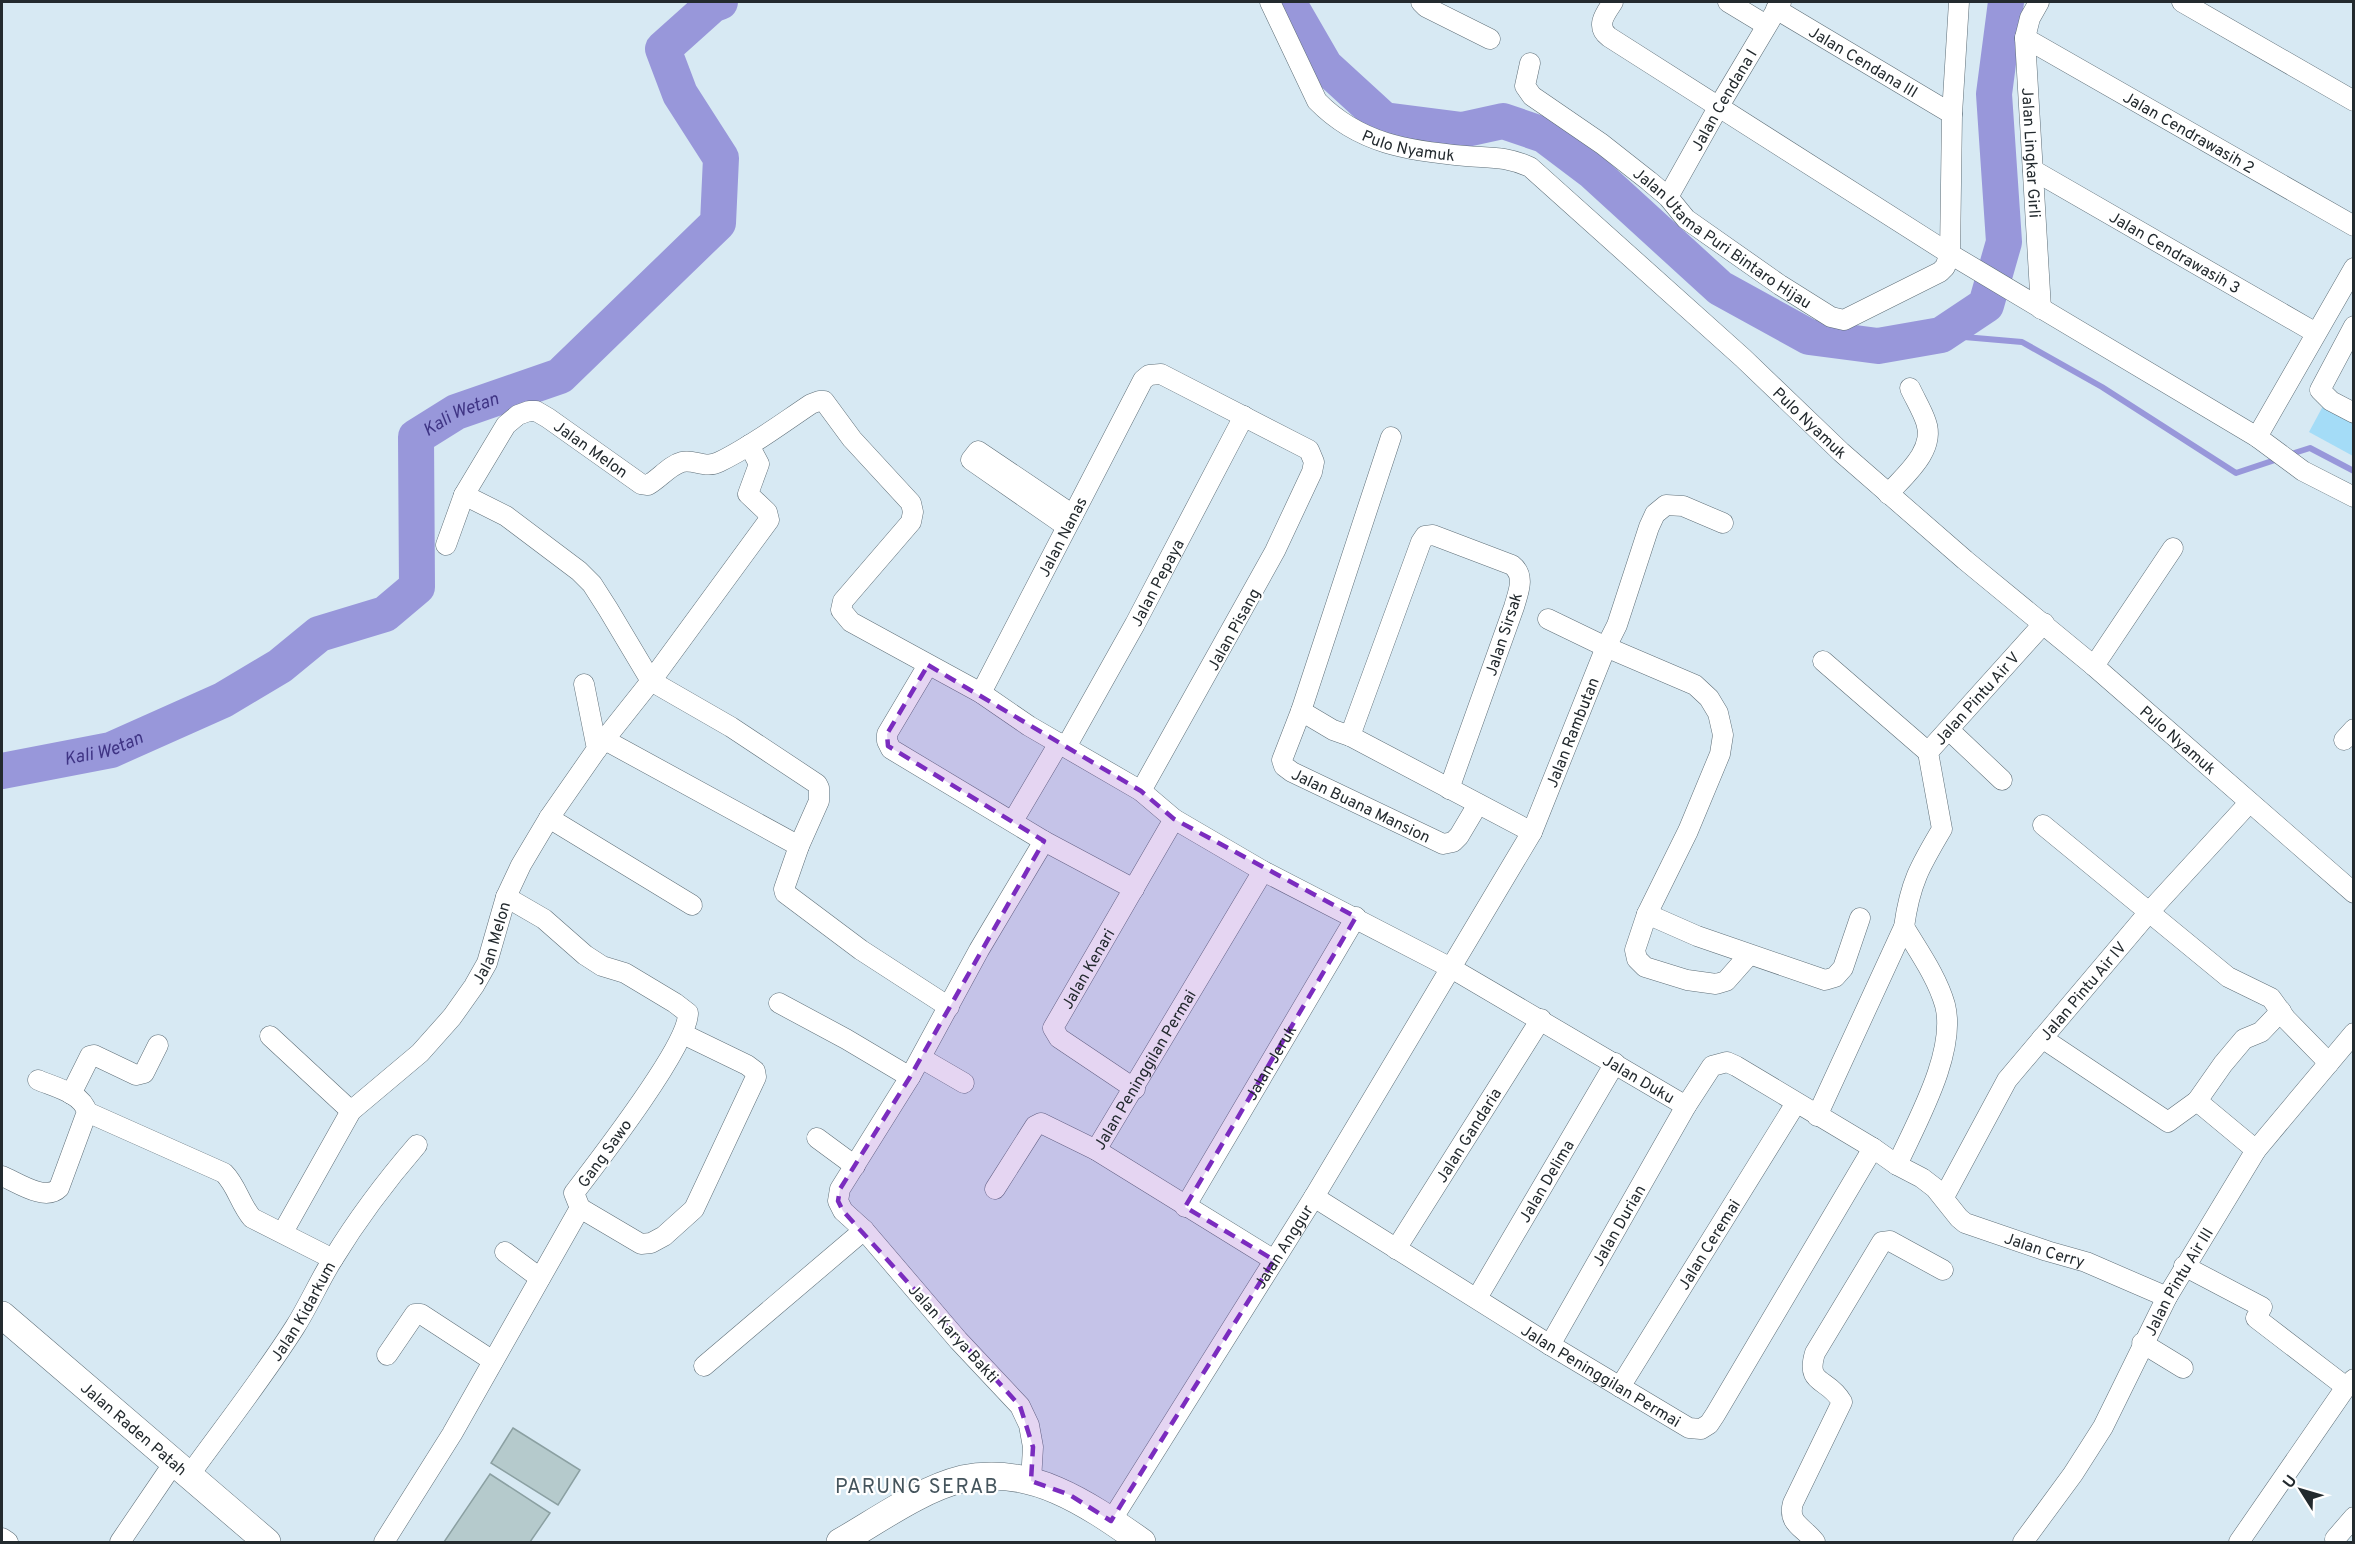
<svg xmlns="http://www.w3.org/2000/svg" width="2355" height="1544" font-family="Overpass,sans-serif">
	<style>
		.green { fill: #a4dcf7 }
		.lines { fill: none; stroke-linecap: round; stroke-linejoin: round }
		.stream { stroke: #9897da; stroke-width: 6 }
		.river { stroke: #9897da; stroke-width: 36 }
		.building { fill: #b5cacc; stroke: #8ba0a2; stroke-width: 1.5 }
		.minor-casing { stroke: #5f6f78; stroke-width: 21 }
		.secondary-casing { stroke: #5f6f78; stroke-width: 28 }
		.minor { stroke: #fff; stroke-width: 20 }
		.secondary { stroke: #fff; stroke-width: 27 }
		.marked { fill: #7b2cbf; fill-opacity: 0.2; stroke: #7b2cbf; stroke-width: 4.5; stroke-dasharray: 12 8; stroke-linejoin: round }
		.labels { text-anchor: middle; stroke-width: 4.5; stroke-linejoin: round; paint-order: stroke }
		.street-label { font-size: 16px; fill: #232a2e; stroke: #fff }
		.water-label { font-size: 18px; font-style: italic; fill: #3f3484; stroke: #fff }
		.quarter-label { font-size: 20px; letter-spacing: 1.5px; fill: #44545c; stroke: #fff }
	</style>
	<rect width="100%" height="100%" fill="#d7e9f3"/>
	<path class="green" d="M2323 406 2353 424V456L2309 432Z"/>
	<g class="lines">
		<path class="stream" d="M1941 335 2022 342 2102 387 2236 473 2278 459
			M2288 455 2310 448 2354 471"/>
		<g class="river">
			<path d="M1288 2 1325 66 1384 120 1462 130 1503 121 1544 135 1593 172 1720 288 1809 337 1878 346 1941 335 1986 305 2004 242 1994 94 2006 2"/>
			<path id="s1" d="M2 771 111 750 223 700 280 666 319 634 385 614 417 587 416 437 456 412 560 376 718 223 721 158 680 94 663 49 712 5 720 2"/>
		</g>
	</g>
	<path class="building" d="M513 1428 580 1470 558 1505 491 1463Z
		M490 1474 550 1513 530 1542H444Z"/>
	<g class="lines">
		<defs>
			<g id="minor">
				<path id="s2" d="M1270 2 1317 101C1359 144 1409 151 1466 156 1491 158 1506 156 1530 167L1743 358 1841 452 1965 560 2094 666 2354 893"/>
				<path d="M1421 2 1426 7 1490 39"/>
				<path d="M1613 2C1605 14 1595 26 1609 37L1950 254 2257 437 2303 471 2354 497"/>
				<path d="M1728 2 1766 25"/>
				<path id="s3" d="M2039 2 2030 18 2025 38 2041 309"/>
				<path d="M2182 2 2354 101"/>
				<path id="s4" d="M1776 9 1952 114"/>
				<path id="s5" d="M2025 38 2354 226"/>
				<path id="s6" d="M1530 63 1525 86 1532 96 1602 144 1649 181 1668 197 1686 219 1780 285 1831 317 1844 320 1940 272 1945 267 1950 254 1952 114 1959 2"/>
				<path id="s7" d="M2033 170 2316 333"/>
				<path id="s8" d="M1668 197 1719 106 1781 2"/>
				<path d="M2354 326 2320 390 2331 401 2354 413"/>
				<path id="s9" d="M1391 437 1301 711 1282 760 1284 766 1292 772 1443 844 1453 842 1459 836 1478 804"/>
				<path d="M2257 437 2354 268"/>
				<path d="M1888 494C1905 475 1936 450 1926 422 1922 410 1915 399 1910 388"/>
				<path d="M464 495 506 516 579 571 592 584 608 609 651 681 731 727 817 784 819 788V801L799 846 784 889 785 893 861 950 949 1007"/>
				<path d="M1066 526 971 460 978 451 1073 515"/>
				<path id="s10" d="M446 545 464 495 506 425 518 415 529 411H536L548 418 641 484 648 485C659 479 670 465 682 462 695 459 705 469 719 462 752 446 781 424 811 404L819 401H824L852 439 911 503 913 512 911 522 843 601 841 610 851 622 981 693 1029 726 1141 791 1174 819 1263 871 1451 968 1686 1106"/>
				<path d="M1548 619 1606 647 1695 685 1709 698 1718 713 1723 735 1720 754 1688 831 1647 914 1635 950 1637 959 1645 967 1687 980 1716 984 1726 981 1749 955"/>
				<path d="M1823 661 1928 752"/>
				<path d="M928 665 887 734V741L891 749 1044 841 1134 889"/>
				<path d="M2094 666 2173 548"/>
				<path id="s11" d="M981 693 1143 380 1149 375 1161 374 1309 450 1314 462 1312 472 1275 551 1141 791"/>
				<path d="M1301 711 1333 730 1350 736 1532 832"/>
				<path d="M1949 730 2002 780"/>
				<path d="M1350 736 1421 542 1425 536 1433 535 1512 565C1526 576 1518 593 1514 607L1449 789"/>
				<path d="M605 740 799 846"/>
				<path d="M2344 740 2354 729"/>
				<path id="s12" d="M1066 747 1135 624 1244 416"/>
				<path d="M597 749 651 681 769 520 767 512 748 494 759 464 749 445"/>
				<path d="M549 818 692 905"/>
				<path d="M1013 821 1059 743"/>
				<path d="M2043 825 2228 977 2271 998 2286 1019 2329 1063"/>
				<path d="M506 897 544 919 585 955 602 966 625 973 675 1003 688 1013C689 1044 597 1163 574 1193L580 1208"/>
				<path d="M1647 914 1697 936 1825 980 1835 977 1843 968 1860 918"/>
				<path d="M779 1003 846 1039 910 1077"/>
				<path d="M270 1036 351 1111"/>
				<path d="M2042 1038 2168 1122 2197 1101 2223 1064 2244 1039 2261 1032 2281 1011"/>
				<path d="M921 1058 964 1083"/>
				<path id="s13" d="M1135 1089 1059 1038 1053 1028 1174 819"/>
				<path d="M71 1094 90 1056 94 1055 136 1075 144 1073 158 1045"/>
				<path d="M2197 1101 2256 1150"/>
				<path d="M87 1112 224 1173C237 1186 240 1204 252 1218L333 1259"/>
				<path id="s14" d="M1817 1116 1904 927C1910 883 1920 866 1942 829L1928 752 2044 623"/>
				<path d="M817 1138 855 1166"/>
				<path id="s15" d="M1096 1150 1263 871"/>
				<path d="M1897 1165C1916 1123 1957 1052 1945 1005 1937 977 1919 952 1904 927"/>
				<path d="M2 1176C17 1182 45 1202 59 1188L87 1112C82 1093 54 1087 38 1080"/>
				<path d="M995 1189 1035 1126 1041 1123 1096 1150 1274 1260"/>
				<path id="s16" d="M1314 1197 1550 1345 1689 1428 1701 1429 1709 1424 1715 1415 1873 1148"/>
				<path id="s17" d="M1944 1197 2007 1080 2149 912 2249 803"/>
				<path id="s18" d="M1185 1207 1356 917"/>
				<path d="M580 1208 641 1244 651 1243 664 1236 694 1209 756 1077 755 1071 747 1065 683 1034"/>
				<path id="s19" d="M283 1232 351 1111 420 1053 452 1017 474 986 487 963 506 897 521 865 549 818 597 749 584 684"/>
				<path id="s20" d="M1396 1249 1541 1019"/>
				<path d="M505 1252 540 1278"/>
				<path d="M2184 1266 2262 1307 2256 1318 2346 1387"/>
				<path id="s21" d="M1477 1298 1615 1063"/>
				<path d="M2142 1343 2183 1368"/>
				<path id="s22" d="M1550 1345 1686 1106 1712 1066 1727 1062 1736 1066 1873 1148 1897 1165 1922 1178 1935 1188 1959 1218 1965 1223 2047 1251 2086 1262 2167 1297"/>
				<path d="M387 1355 415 1314H421L493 1361"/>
				<path d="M704 1366 864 1230"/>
				<path id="s23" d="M1620 1387 1796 1103"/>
				<path id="s24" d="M188 1477C224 1427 262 1379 295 1327 309 1305 319 1281 333 1259 358 1218 386 1181 417 1145"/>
				<path d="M1031 1481 1033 1447 1029 1425 1020 1406 958 1340 864 1230 843 1211 838 1201 840 1189 910 1077 979 950 1044 841"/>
				<path id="s25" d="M1111 1521 1314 1197 1532 832 1606 647 1617 625 1649 527 1655 514 1666 505 1683 506 1723 523"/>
				<path d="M2 1538 8 1542"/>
				<path d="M2335 1539 2354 1517"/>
				<path d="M120 1542 173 1464"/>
				<path d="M384 1542 452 1434 580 1208"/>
				<path d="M1815 1542C1804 1527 1787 1524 1793 1503L1842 1402C1828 1377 1805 1386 1815 1353L1882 1242 1890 1241 1943 1270"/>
				<path id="s26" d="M2023 1542 2073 1474 2103 1427 2167 1297 2256 1150 2354 1033"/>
				<path d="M2239 1542 2346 1387 2354 1379"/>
			</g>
			<g id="secondary">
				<path id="s27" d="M2 1315 267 1542"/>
				<path d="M840 1542C877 1521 921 1489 962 1479 1032 1464 1089 1505 1142 1542"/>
			</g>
		</defs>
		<use href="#minor" class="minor-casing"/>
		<use href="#secondary" class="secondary-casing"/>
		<use href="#minor" class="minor"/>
		<use href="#secondary" class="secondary"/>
	</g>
	<path class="marked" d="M928 665 1141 791 1174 819 1356 917 1185 1207 1274 1260 1111 1521 1070 1495 1031 1481 1033 1447 1020 1406 843 1211 838 1201 840 1189 910 1077 1044 841 888 746 887 734Z"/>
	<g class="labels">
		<g class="street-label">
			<text dy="6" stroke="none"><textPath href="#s4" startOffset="102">Jalan Cendana III</textPath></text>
			<text dy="6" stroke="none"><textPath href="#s8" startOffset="112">Jalan Cendana I</textPath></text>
			<text dy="6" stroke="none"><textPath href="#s5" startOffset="189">Jalan Cendrawasih 2</textPath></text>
			<text dy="6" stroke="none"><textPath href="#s2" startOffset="214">Pulo Nyamuk</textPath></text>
			<text dy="6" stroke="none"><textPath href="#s3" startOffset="154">Jalan Lingkar Girli</textPath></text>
			<text dy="6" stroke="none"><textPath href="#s6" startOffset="274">Jalan Utama Puri Bintaro Hijau</textPath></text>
			<text dy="6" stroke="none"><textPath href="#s7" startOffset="164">Jalan Cendrawasih 3</textPath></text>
			<text dy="6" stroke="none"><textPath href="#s2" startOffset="717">Pulo Nyamuk</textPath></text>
			<text dy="6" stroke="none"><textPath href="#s10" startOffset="236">Jalan Melon</textPath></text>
			<text dy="6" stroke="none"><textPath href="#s11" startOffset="176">Jalan Nanas</textPath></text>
			<text dy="6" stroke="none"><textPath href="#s12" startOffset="188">Jalan Pepaya</textPath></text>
			<text transform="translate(1233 629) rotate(-61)" y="6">Jalan Pisang</text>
			<text transform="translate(1503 634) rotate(-72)" y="6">Jalan Sirsak</text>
			<text dy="6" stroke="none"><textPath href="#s14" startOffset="465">Jalan Pintu Air V</textPath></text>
			<text dy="6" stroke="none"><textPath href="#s25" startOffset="915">Jalan Rambutan</textPath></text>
			<text dy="6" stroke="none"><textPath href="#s2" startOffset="1203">Pulo Nyamuk</textPath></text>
			<text dy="6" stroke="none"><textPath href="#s9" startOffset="434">Jalan Buana Mansion</textPath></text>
			<text dy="6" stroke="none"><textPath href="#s19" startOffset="362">Jalan Melon</textPath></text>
			<text dy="6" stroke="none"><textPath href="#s13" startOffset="172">Jalan Kenari</textPath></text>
			<text dy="6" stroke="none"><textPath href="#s17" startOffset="250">Jalan Pintu Air IV</textPath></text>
			<text dy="6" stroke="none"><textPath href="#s18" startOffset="168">Jalan Jeruk</textPath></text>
			<text dy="6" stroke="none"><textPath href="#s15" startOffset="94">Jalan Peninggilan Permai</textPath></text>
			<text dy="6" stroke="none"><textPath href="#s10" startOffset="1700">Jalan Duku</textPath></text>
			<text dy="6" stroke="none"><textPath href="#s20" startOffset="135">Jalan Gandaria</textPath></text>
			<text transform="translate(604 1153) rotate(-54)" y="6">Gang Sawo</text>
			<text dy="6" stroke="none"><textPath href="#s21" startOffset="136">Jalan Delima</textPath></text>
			<text dy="6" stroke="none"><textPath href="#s22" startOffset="138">Jalan Durian</textPath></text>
			<text dy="6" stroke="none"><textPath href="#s23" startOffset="168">Jalan Ceremai</textPath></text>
			<text dy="6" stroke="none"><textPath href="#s25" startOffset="324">Jalan Anggur</textPath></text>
			<text dy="6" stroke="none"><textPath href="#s22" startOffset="712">Jalan Cerry</textPath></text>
			<text dy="6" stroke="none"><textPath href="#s26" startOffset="304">Jalan Pintu Air III</textPath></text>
			<text dy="6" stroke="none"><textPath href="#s24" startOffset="202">Jalan Kidarkum</textPath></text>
			<text transform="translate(954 1333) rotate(48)" y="6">Jalan Karya Bakti</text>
			<text dy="6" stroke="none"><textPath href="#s16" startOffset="338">Jalan Peninggilan Permai</textPath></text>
			<text dy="6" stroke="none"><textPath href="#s27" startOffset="174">Jalan Raden Patah</textPath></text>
		</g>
		<g class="water-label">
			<text dy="6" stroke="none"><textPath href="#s1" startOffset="662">Kali Wetan</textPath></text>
			<text dy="6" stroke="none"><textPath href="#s1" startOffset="104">Kali Wetan</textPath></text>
		</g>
		<g class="quarter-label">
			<text x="917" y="1493">PARUNG SERAB</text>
		</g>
	</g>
	<rect width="2355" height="1544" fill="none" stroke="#232a2e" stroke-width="6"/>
	<g transform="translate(2301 1490) rotate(307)" stroke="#ffffff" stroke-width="4.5" paint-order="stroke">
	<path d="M0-4.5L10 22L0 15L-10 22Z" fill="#232a2e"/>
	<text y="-9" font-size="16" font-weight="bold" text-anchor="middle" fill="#232a2e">U</text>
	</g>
</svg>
